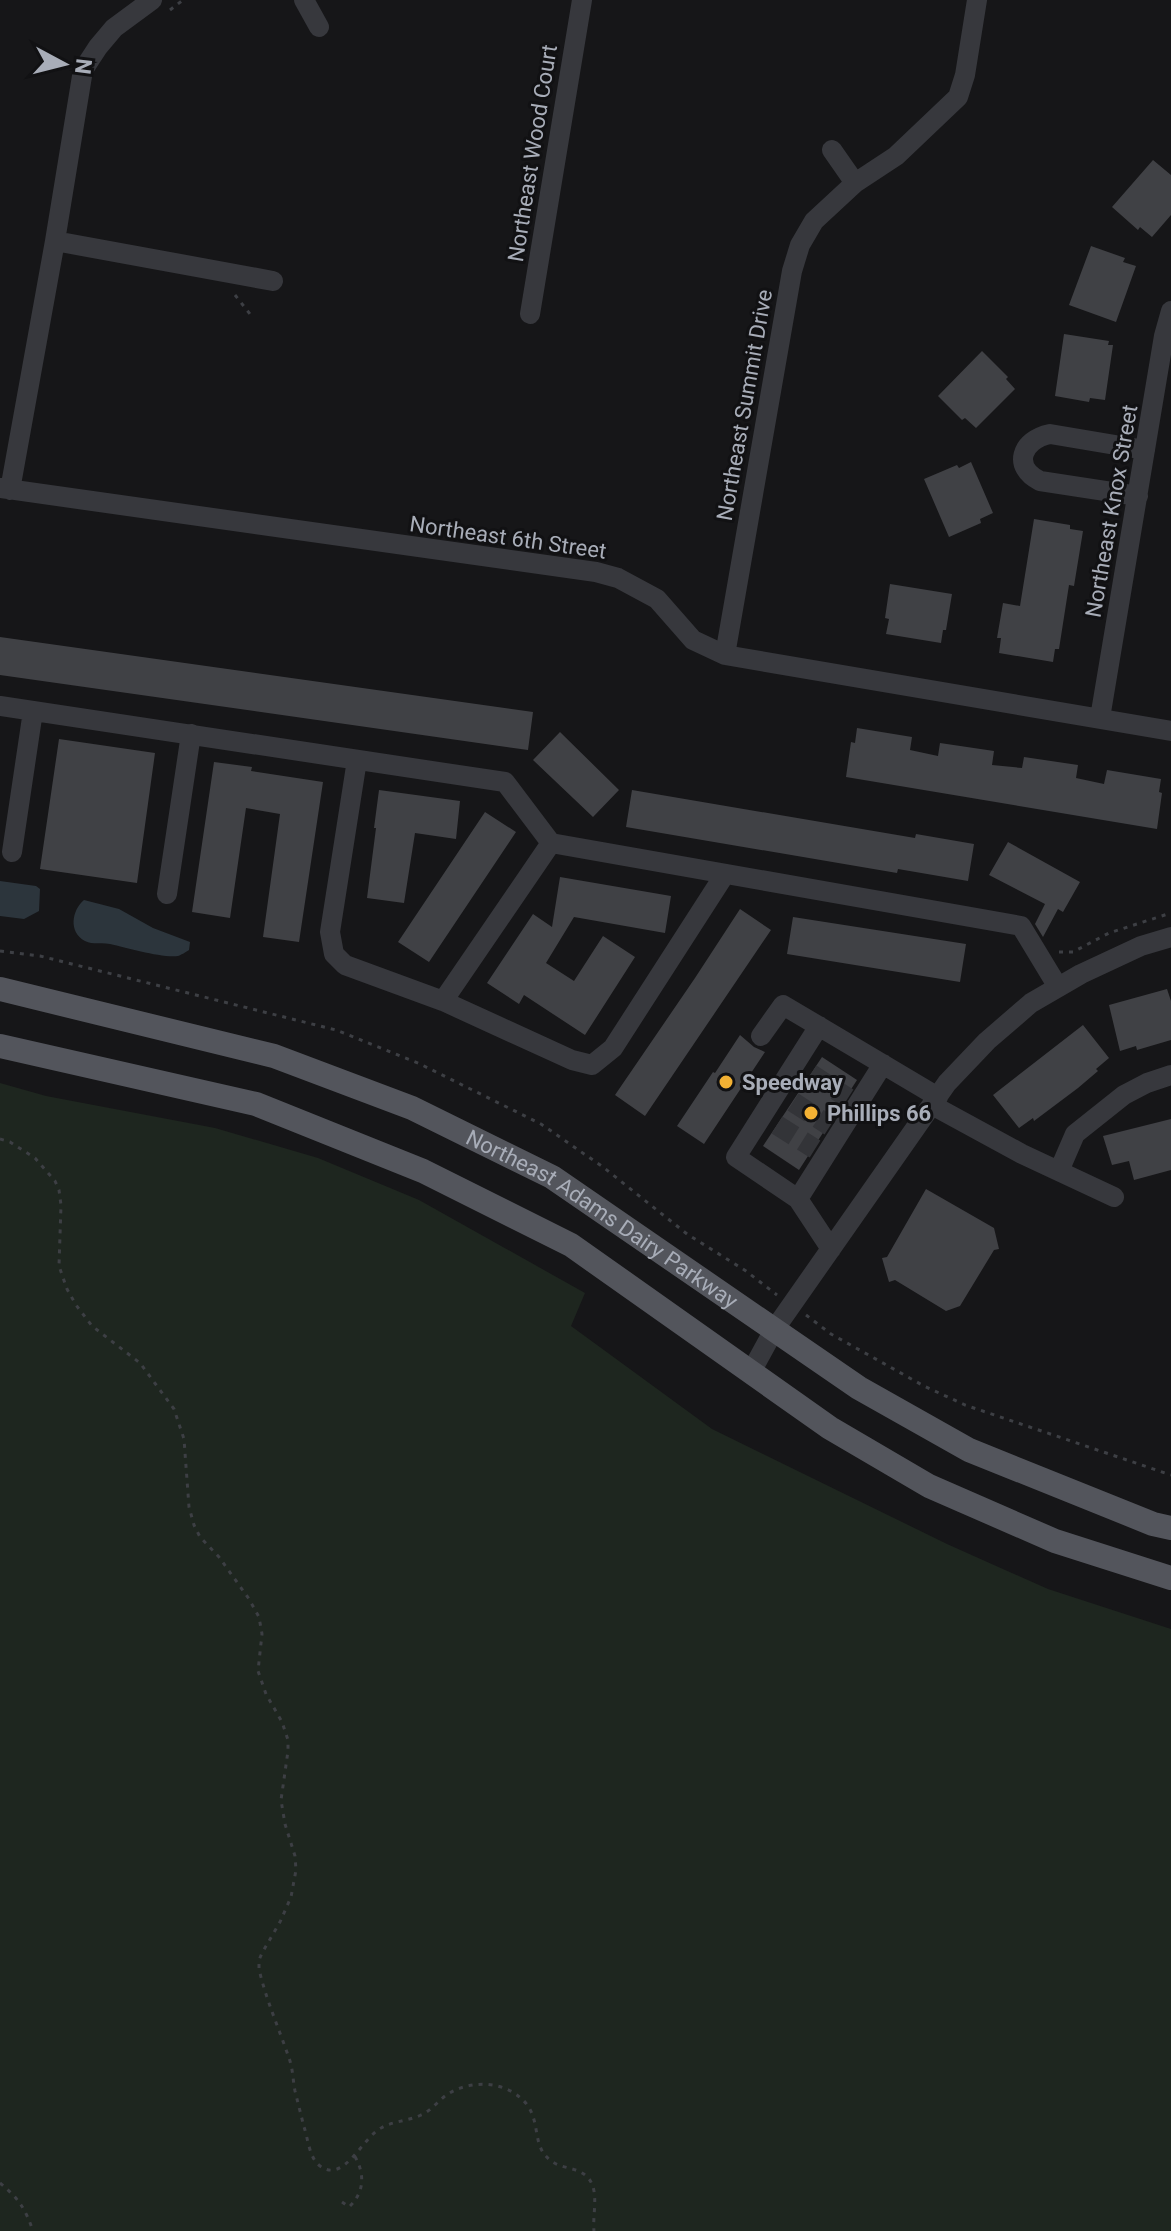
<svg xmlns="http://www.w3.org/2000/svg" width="1171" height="2231" font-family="Roboto,sans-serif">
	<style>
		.green { fill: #1e261f }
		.water { fill: #2c353c }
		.building { fill: #404145 }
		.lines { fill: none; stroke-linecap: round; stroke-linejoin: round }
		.minor-tunnel { stroke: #333438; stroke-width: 20; stroke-dasharray: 20 10; stroke-linecap: butt }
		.path { stroke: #3d3f44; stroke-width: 3; stroke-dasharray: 4 6; stroke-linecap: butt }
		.minor { stroke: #37383d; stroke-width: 20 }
		.major { stroke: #53555c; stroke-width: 24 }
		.poi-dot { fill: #f2b134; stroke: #111113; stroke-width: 3 }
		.labels { text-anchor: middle; stroke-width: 6; stroke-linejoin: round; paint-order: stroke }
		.street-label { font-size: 22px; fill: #a8adb8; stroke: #111113 }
		.poi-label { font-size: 22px; font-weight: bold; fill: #a8adb8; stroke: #111113; text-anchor: start }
	</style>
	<rect width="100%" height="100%" fill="#161618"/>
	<path class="green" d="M0 1083 46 1096 215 1128 318 1158 419 1200 585 1293 571 1326 712 1429 947 1544 1048 1589 1171 1629V2231H0Z"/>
	<path class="water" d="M0 881 36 886 40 889 39 911 24 919 0 916Z
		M84 900 119 909 153 928 190 942 189 950C188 951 179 956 178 956 161 958 128 948 110 944 102 942 93 945 85 941 68 932 72 910 84 900Z"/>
	<path class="building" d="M1153 160 1171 175V215L1152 237 1140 227 1138 230 1112 207Z
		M1091 246 1125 258 1123 262 1136 266 1116 322 1069 305Z
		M1064 334 1109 341 1108 345H1113L1105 400 1090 398 1089 402 1055 396Z
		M982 351 1008 377 1006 379 1015 389 976 428 965 418 962 420 938 396Z
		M971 462 993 513 980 519 981 523 949 537 924 479 957 465 959 468Z
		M1034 519 1070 525V529L1083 531 1074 586 1069 585 1059 649H1055L1053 662 999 653 1001 638H997L1003 603 1020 606Z
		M890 584 952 594 946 630H943L941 643 886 634 889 619 885 618Z
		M0 637 533 712 528 750 0 675Z
		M857 728 912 737 910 750 938 756 940 743 994 751 992 765 1022 768 1024 757 1078 765 1076 778 1104 784 1107 770 1161 779 1159 792 1162 793 1157 829 846 777 851 742 855 743Z
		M560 732 619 790 593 817 533 760Z
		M59 739 155 753 137 883 40 869Z
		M214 762 252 767 251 771 323 782 299 942 263 937 280 814 246 808 230 918 192 912Z
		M379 790 460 801 456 839 415 833 404 903 367 898 376 828H374Z
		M632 790 915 838 916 834 974 844 968 881 898 869 897 873 626 827Z
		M485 812 516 832 429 962 398 942Z
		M1008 842 1080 882 1063 912 1058 909 1043 937 1035 924 1045 904 989 875Z
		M560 877 671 896 665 933 574 917 546 963 574 981 603 936 635 957 585 1035 524 995 519 1004 487 983 533 914 552 927Z
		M740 909 771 930 645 1116 615 1095 695 978Z
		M793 917 966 944 960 982 787 954Z
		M1167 989 1171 1001V1040L1137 1050 1136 1046 1120 1051 1109 1005Z
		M1083 1025 1109 1058 1096 1069 1098 1071 1078 1088 1034 1121 1033 1118 1019 1128 993 1095Z
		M740 1035 754 1047 765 1052 704 1144 677 1126 713 1072 715 1073Z
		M822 1057 857 1080 799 1170 763 1146Z
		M1171 1119V1170L1134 1180 1129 1161 1112 1165 1103 1136Z
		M926 1189 994 1228 999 1249 994 1250 960 1306 946 1311 895 1280 889 1282 882 1258 887 1257Z"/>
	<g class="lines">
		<path class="minor-tunnel" d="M811 1074 848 1098
			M793 1102 830 1126
			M777 1125 815 1149"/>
		<path class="path" d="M170 10 183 0
			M235 295 250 314
			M0 951 40 956 336 1030 420 1064 541 1124 603 1167 687 1234 746 1271 777 1295
			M1059 952H1073L1109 933 1171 913
			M0 1139 10 1142 35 1158 55 1181 59 1190 61 1205 59 1266 67 1289 76 1305 92 1326 140 1363 174 1409 184 1439 189 1507 194 1525 200 1537 219 1557 249 1599 259 1617 262 1634 258 1671 266 1694 282 1722 288 1740V1751L281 1800 285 1824 295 1856 296 1870 291 1897 280 1922 262 1953 259 1960V1969C266 2000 280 2031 290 2061 293 2071 293 2081 295 2091 298 2103 301 2115 304 2127 308 2138 309 2158 320 2166 344 2184 362 2138 381 2128 393 2121 408 2121 421 2115 431 2111 437 2102 445 2096 464 2082 494 2080 514 2093 546 2113 528 2143 550 2160 558 2167 569 2167 578 2171 603 2181 592 2210 594 2231
			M806 1315 831 1334 924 1386 965 1405 1171 1475
			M0 2183C19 2199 25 2208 33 2231
			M342 2202 349 2207C365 2192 365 2173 354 2155"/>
		<path class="minor" d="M304 0 319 27
			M832 150 855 183
			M55 241 273 281
			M530 314 582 0
			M0 488 596 572 618 578 657 599 693 640 725 655 1171 731
			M10 490 55 241 83 70 98 47 114 28 152 0
			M1138 496 1040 481C1012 467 1021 440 1050 434L1145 450
			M725 655 792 271 800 245 814 221 855 183 896 156 958 97 965 75 977 0
			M0 706 505 782 551 843 1021 926 1058 987
			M1100 718 1164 336 1171 311
			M357 760 330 932 334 954 345 965 443 1001 572 1060 592 1065 613 1048 725 874
			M12 852 33 711
			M167 894 191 734
			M443 1001 551 843
			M819 1026 736 1157 798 1199 831 1249
			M761 1036 783 1005 938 1097
			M932 1105 1022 1154 1114 1197
			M1059 1171 1075 1134 1124 1095 1147 1083 1171 1075
			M798 1199 883 1064
			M751 1372 774 1330 947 1083 987 1041 1031 1003 1081 974 1141 946 1171 937"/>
		<g class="major">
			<path id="s1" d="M0 989 274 1056 412 1108 552 1177 859 1388 969 1450 1153 1524 1171 1528"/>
			<path d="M0 1046 256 1104 423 1171 571 1245 830 1428 929 1486 1055 1541 1171 1578"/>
		</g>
	</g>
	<g class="poi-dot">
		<circle cx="726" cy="1082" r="8"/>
		<circle cx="811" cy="1113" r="8"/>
	</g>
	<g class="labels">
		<g class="street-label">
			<text transform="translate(532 153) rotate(-81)" y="8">Northeast Wood Court</text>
			<text transform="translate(744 405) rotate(-80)" y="8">Northeast Summit Drive</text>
			<text transform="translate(1111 511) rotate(-80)" y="8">Northeast Knox Street</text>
			<text transform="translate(508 537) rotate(8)" y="8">Northeast 6th Street</text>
			<text dy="8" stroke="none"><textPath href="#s1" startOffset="650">Northeast Adams Dairy Parkway</textPath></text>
		</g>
		<g class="poi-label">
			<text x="742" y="1090">Speedway</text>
			<text x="827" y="1121">Phillips 66</text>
		</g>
	</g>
	<g transform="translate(64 64) rotate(97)" stroke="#111113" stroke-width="6" paint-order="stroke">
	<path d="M0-6L14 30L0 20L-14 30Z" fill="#a8adb8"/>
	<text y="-12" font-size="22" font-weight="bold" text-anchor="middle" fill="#a8adb8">N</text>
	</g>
</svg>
